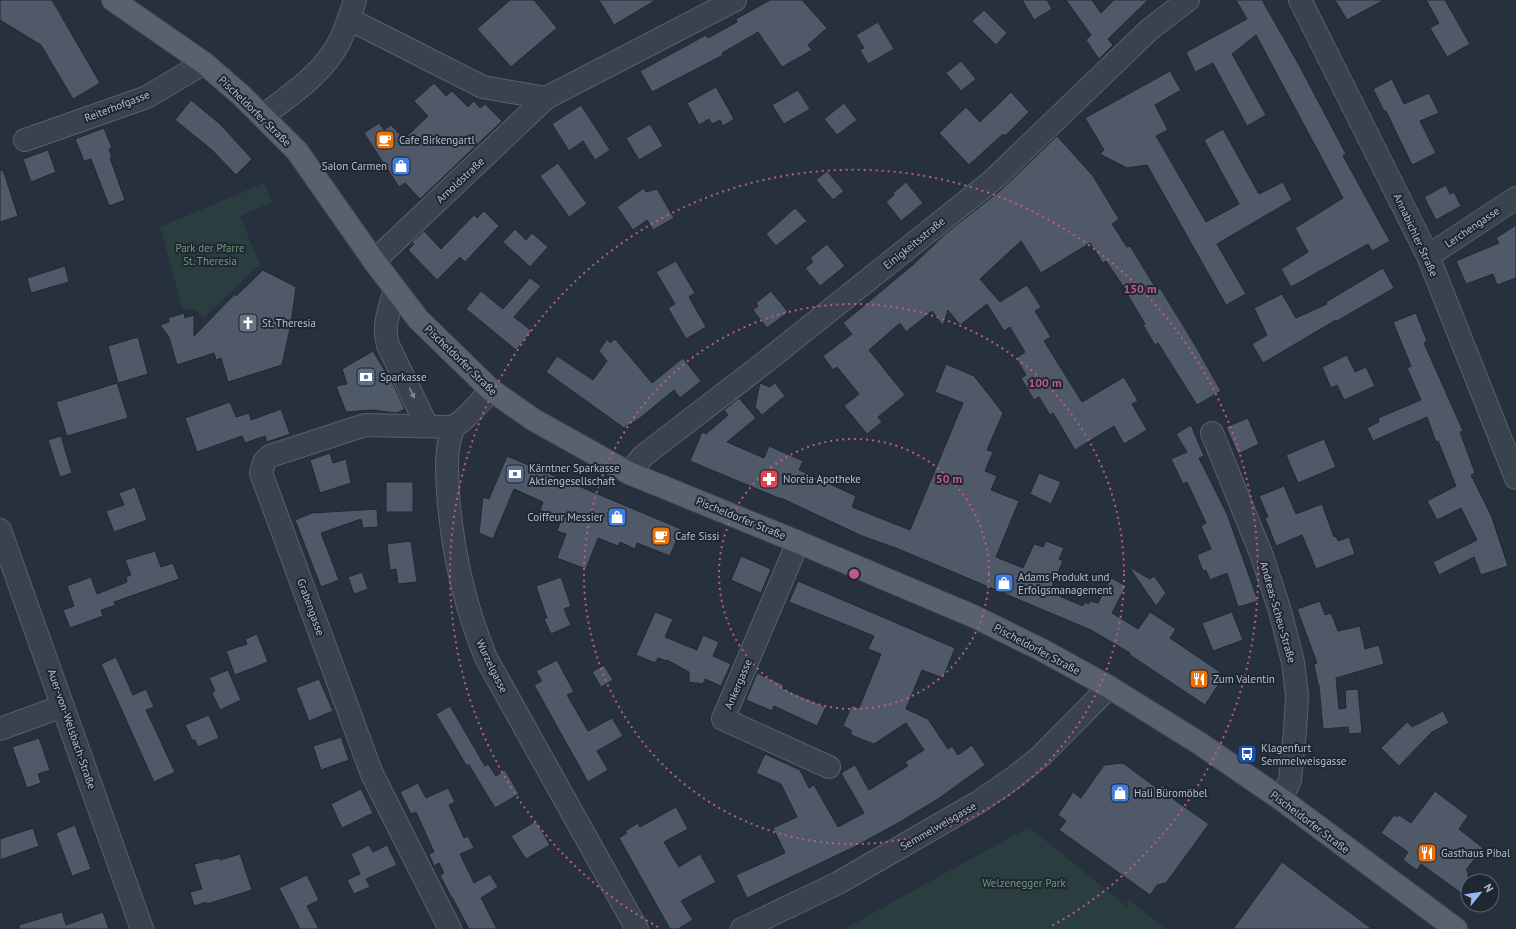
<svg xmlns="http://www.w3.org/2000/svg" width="1516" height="929" font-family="'PT Sans',sans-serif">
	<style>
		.green { fill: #2a3e3f }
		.building { fill: #505968; stroke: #212934 }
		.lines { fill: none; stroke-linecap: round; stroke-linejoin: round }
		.minor-casing { stroke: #58606b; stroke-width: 24 }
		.major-casing { stroke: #444b56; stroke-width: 24 }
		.minor { stroke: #3a424d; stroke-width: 22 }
		.major { stroke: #59616d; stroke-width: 22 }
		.oneway { fill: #7f8691 }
		.ring { fill: none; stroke: #be5a87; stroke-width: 2; stroke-dasharray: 2 4 }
		.labels { text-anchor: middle; stroke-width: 4; stroke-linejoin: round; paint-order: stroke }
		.street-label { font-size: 11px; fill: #b7bdc8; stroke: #1f2732 }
		.poi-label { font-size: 11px; fill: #b7bdc8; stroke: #1f2732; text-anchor: start }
		.park-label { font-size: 11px; fill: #709779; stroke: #1f2732 }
		.centre { fill: #be5a87; stroke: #1f2732; stroke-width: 2 }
		.ring-label { font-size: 12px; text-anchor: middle; font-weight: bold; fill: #be5a87; stroke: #1f2732; stroke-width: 4; stroke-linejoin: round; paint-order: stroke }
	</style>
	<rect width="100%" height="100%" fill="#27303d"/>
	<path class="green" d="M264 183 272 202 240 216 260 265 203 318 195 309 183 310 160 227Z
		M1029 827 1127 907 1128 899 1166 929H844Z"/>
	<path class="building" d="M0 0H52L100 83 73 99 41 45 0 20Z
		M510 0H534L557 28 511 67 477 29Z
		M599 0H656L614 25Z
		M770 0H802L827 28 808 45 812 50 782 67 758 32 722 53 723 55 652 92 640 71 706 35 708 38 737 22 736 19Z
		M1022 0H1047L1052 9 1034 20Z
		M1066 0H1092L1101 13 1114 0H1148L1108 39 1113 45 1099 59 1086 40 1091 35Z
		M1236 0H1262L1299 65 1346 154 1343 156 1390 241 1372 251 1368 244 1291 287 1281 269 1308 252 1295 228 1343 198 1256 35 1232 54 1266 115 1247 126 1213 63 1195 72 1186 52 1247 19Z
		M1335 0H1384L1347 20Z
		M1426 0H1445L1470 44 1447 57 1430 28 1439 23Z
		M984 10 1007 33 996 45 972 21Z
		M878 22 894 49 868 64 860 50 864 48 856 35Z
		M961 61 976 79 961 91 946 73Z
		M1170 71 1181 90 1155 105 1168 130 1156 136 1206 222 1239 204 1204 140 1223 129 1259 194 1283 182 1292 200 1217 244 1246 294 1226 305 1147 165 1127 168 1100 154 1104 150 1085 118Z
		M1392 79 1404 104 1429 93 1439 113 1420 121 1436 153 1412 165 1386 111H1384L1373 89Z
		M434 83 446 96 452 91 468 107 474 101 480 108 485 104 502 121 420 199 405 183 399 187 364 133 379 123 384 130 391 125 404 139 428 116 414 101Z
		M716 87 734 119 723 126 720 120 712 124 709 119 699 125 687 103Z
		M798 90 810 109 784 124 772 105Z
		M1011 92 1029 112 1005 136 1003 134 969 165 939 133 966 107 980 122Z
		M191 100 220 124 252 159 236 175 212 150 175 120Z
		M844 103 857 120 837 135 824 119Z
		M581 105 610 150 595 160 583 141 569 151 552 124Z
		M650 124 663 146 639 160 626 138Z
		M104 128 112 148 109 149 112 158H110L125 200 109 206 91 159 84 161 75 139Z
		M1057 136 1093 176 1119 219 1112 224 1127 247 1130 246 1157 290 1160 288 1195 345 1221 391 1197 405 1158 343 1155 345 1143 325 1145 324 1119 280 1106 261 1103 263 1090 243 1041 273 1021 241 980 279 1000 302 1027 285 1041 307 1035 311 1051 337 1044 341 1082 402 1124 377 1138 401 1132 404 1147 430 1124 444 1114 426 1075 450 1053 413 1050 415 1039 397 1034 400 1021 378 1026 375 1016 358 1025 352 1010 327 1004 331 987 304 960 325 948 310 943 326 932 311 906 332 900 323 869 350 905 395 878 417 882 422 867 434 844 406 859 394 837 367 833 370 823 356 852 334 843 323 914 264 944 235 1001 190Z
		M48 150 56 172 31 182 23 159Z
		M558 163 587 204 569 217 540 176Z
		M3 170 18 216 0 222V171Z
		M827 171 844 191 833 200 816 180Z
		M906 182 923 203 901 221 886 202 894 195 893 193Z
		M1446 185 1450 194 1454 192 1461 206 1436 220 1424 197Z
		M644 188 646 192 657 189 674 218 653 230 647 220 633 230 617 207Z
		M795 208 807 221 776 246 766 234Z
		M484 211 499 226 465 262 460 257 437 280 408 250 414 244 412 242 424 231 441 249 474 215 477 218Z
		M1516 225V278L1497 285 1493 274 1466 284 1456 261 1499 243 1496 238Z
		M515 229 526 240 532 233 548 247 530 267 503 242Z
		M827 244 845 266 820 286 805 268 813 262 810 258Z
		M676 261 695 293 689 297 706 327 686 339 668 308 675 304 656 272Z
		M65 266 69 282 31 293 27 278Z
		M1383 268 1394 288 1337 321 1336 320 1263 363 1252 344 1267 335 1254 308 1282 294 1296 318 1327 304 1326 302Z
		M263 270 296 287 291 324 282 365 228 382 221 358 216 360 214 353 177 365 169 337 160 325 169 322 168 318 184 313 185 318 194 315V336L235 294 236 296Z
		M530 278 541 286 514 317 532 331 516 350 466 309 481 291 503 309Z
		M771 291 788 312 767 328 753 310 758 306 756 303Z
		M1416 313 1427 341 1424 343 1463 431 1460 432 1475 473 1471 475 1491 515 1508 566 1481 575 1474 557 1439 575 1433 562 1477 540 1461 508 1437 520 1427 501 1456 486 1438 441 1436 442 1427 417 1373 441 1367 428 1379 422 1378 418 1421 400 1407 368 1411 366 1393 322Z
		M138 337 148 374 118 383 108 346Z
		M607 339 610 343 615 339 652 383 683 358 701 381 680 398 674 390 640 418 624 428 546 372 557 356 593 380 607 361 599 351Z
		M373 351 394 386 405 409 397 413 372 410 346 412 336 386 347 384 342 369Z
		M1347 355 1355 372 1366 367 1375 386 1344 400 1337 385 1331 388 1322 367Z
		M946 364 974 376 1003 413 987 450 993 452 985 471 997 476 991 490 1019 501 996 557 1023 568 1034 544 1043 547 1046 541 1064 548 1059 559 1063 561 1051 589 1056 591 1054 594 1083 606 1085 602 1089 604 1090 601 1098 603 1111 578 1126 586 1112 613 1138 629 1150 612 1176 629 1170 638 1220 672V677L1218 681 1220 682 1205 705 1130 655V653L1091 630 896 548 862 536 781 498V499L690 461 702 432 706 434 728 415 724 410 739 398 756 418 727 442 764 458 769 446 803 461 799 470 856 496 852 507 910 530 963 403 935 392Z
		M117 383 128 418 67 436 56 402Z
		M760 383 770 387 775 383 785 396 762 415 755 407Z
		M230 402 236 417 249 413 251 420 281 409 290 434 267 442 265 436 245 443 242 436 197 452 185 418Z
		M1248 418 1259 444 1238 454 1226 427Z
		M1191 425 1204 456 1199 458 1227 514 1258 601 1238 607 1227 573 1210 580 1206 570 1203 571 1197 555 1211 549 1201 526 1206 523 1187 482 1183 484 1171 459 1187 452 1176 434Z
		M61 436 72 473 60 477 48 440Z
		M1324 439 1336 467 1298 483 1286 455Z
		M330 453 333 463 346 459 351 483 320 493 310 460Z
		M507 456 681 529 670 556 637 543 635 549 620 542 618 546 598 538 586 569 557 558 566 534 557 531 561 520 540 510 543 502 514 489 493 539 479 533 483 497 489 499Z
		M1039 473 1061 482 1051 504 1030 494Z
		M386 482H413V512H386Z
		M1284 486 1296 514 1322 504 1334 537 1336 536 1338 541 1349 537 1355 554 1316 569 1302 535 1276 546 1265 518 1268 517 1259 496Z
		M135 487 147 520 114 532 106 511 124 505 119 493Z
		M377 509 378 527 363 528 361 519 321 533 339 580 321 587 295 520 312 513Z
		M411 541 417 582 398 584 396 569 390 570 387 544Z
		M155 551 161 567 173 563 179 579 114 602 116 605 101 610 103 616 70 628 63 610 74 606 67 586 91 577 97 594 127 582 126 577 131 575 125 560Z
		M741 556 771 569 761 593 731 580Z
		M1129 567 1150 579 1154 576 1166 593 1156 606Z
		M362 572 368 589 354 594 348 577Z
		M561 577 571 606 564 609 571 625 551 634 544 619 547 618 536 586Z
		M798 581 955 648 943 678 922 670 906 709 928 719 948 749 952 746 958 755 972 745 985 765 938 799 898 823 854 847 747 898 736 875 785 853 773 828 797 817 781 784 756 773 765 754 800 770 809 788 814 785 838 827 864 813 841 773 855 765 869 790 908 766 905 762 924 750 906 723 874 744 851 735V730L843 726 852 705 859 708 881 654 868 649 874 636 789 602Z
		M1320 601 1325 615 1331 613 1338 631 1360 626 1365 649 1379 645 1384 664 1336 678 1339 709 1346 708 1345 690 1358 689 1362 733 1349 734 1348 727 1323 729 1319 685H1318L1314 664 1317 663 1297 609Z
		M655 612 673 619 665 637 697 650 703 635 719 642 713 656 731 664 721 686 705 679 703 684 689 682V672L667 660V661L658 658 655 663 636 655Z
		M1232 612 1243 640 1213 651 1202 623Z
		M257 634 268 662 235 675 226 651 247 644 245 639Z
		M116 657 133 695 146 689 154 707 146 710 175 772 154 782 101 664Z
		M557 660 574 692 567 695 588 731 612 718 623 736 597 751 608 770 588 782 534 685 542 681 536 671Z
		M604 665 613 680 601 687 592 672Z
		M228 670 241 700 220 710 212 693 215 691 209 678Z
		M757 673 784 685 782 688 826 707 817 726 774 706 772 711 746 700Z
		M319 679 333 711 309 721 296 688Z
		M450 706 485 766 488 764 496 776 505 770 519 794 495 808 469 765H466L436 714Z
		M1443 711 1449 723 1432 732 1399 766 1381 748 1407 722 1412 727Z
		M209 715 219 738 198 747 195 740H192L185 725Z
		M341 737 349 760 321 770 313 746Z
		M39 738 50 770 38 774 41 783 27 788 12 747Z
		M1123 763 1158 789 1162 785 1175 795 1173 799 1209 824 1166 883 1157 885 1150 895 1059 830 1066 821 1058 815 1073 792 1081 798 1104 765Z
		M418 783 426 798 448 788 455 802 449 805 464 838 468 836 474 848 460 854 474 883 490 874 498 887 481 898 497 929H469L452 897H451L440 875 444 873 439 863 434 866 429 854 434 852 416 812 411 814 400 792Z
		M361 789 373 813 342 828 331 804Z
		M1435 791 1468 816 1459 829 1483 848 1466 870 1468 872V898L1421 864 1417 870 1403 860 1408 852 1381 833 1394 815 1397 817 1399 815 1411 823Z
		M676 807 688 829 664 842 679 867 700 854 716 882 681 901 693 920 678 929H670L619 838 627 833 625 831 638 823 640 827Z
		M536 821 550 845 526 859 511 836Z
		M75 825 91 869 72 876 56 833Z
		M33 828 39 846 0 860V839Z
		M369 845 373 852 387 845 397 865 366 879 370 887 354 894 347 880 360 874 351 854Z
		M240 854 252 890 207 904 206 902 194 906 190 892 202 889 194 864 219 858 220 860Z
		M1282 862 1305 879 1372 929H1233Z
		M307 875 319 900 307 906 319 929H300L279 888Z
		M62 912 66 925 103 912 109 929H19V925Z"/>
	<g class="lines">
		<defs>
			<path id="minor" d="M1300 0 1428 256 1516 478
				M349 19 483 87 546 98
				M263 116C287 97 314 80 332 54 343 39 349 18 355 0
				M25 140 147 97 204 63
				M1428 256 1516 198
				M374 261 546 98 735 0
				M395 289C390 308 382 326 388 345L427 426
				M491 390C482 400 474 410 464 419 461 422 455 425 453 429 445 449 447 472 448 492 452 550 464 604 486 658L637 929
				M1212 433 1262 556 1280 611 1293 662 1297 695 1295 731 1290 780 1281 799
				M629 473 643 456 764 363 993 180 1150 29 1188 0
				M0 530 142 929
				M798 542 723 719 829 767
				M0 729 63 706
				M450 929 372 774 261 473 264 462 270 456 365 425 453 427
				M742 929 838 883 977 803 1016 776 1041 756 1109 687"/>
			<path id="major" d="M113 0 204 63 242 96 297 151 374 261 418 319 491 390 534 420 629 473 798 542 973 616 1042 650 1109 687 1199 743 1281 799 1456 929"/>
		</defs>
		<use href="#minor" class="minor-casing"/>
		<use href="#major" class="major-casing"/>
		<use href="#minor" class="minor"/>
		<use href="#major" class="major"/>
	</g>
	<defs><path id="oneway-solid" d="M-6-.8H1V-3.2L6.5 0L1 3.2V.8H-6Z"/></defs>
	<use class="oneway" href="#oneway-solid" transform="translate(412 393) rotate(64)"/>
	<g class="ring">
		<circle cx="854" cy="574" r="135"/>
		<circle cx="854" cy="574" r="270"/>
		<path d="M658 927A404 404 0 1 1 1050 927"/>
	</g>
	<defs>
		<symbol id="cafe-square" viewBox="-11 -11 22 22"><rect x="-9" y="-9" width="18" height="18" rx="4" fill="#e8710a" stroke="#1f2732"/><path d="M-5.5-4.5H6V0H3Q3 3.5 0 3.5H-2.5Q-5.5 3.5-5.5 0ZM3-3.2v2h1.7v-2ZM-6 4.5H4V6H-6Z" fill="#fff"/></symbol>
		<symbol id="shop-square" viewBox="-11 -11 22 22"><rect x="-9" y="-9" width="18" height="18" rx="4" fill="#3f7fe0" stroke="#1f2732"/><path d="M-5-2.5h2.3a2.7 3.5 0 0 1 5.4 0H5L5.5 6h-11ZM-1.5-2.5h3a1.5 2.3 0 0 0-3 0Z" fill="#fff"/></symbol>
		<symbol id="church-square" viewBox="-11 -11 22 22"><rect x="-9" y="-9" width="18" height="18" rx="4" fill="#6b7280" stroke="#1f2732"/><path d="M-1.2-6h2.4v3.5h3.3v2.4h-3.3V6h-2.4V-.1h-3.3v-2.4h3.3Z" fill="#fff"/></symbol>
		<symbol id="bank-square" viewBox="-11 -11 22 22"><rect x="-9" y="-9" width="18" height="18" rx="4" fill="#5c6f8a" stroke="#1f2732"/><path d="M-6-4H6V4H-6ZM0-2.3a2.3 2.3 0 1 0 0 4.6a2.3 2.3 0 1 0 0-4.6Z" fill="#fff"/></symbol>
		<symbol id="pharmacy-square" viewBox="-11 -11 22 22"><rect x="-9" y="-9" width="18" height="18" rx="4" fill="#e0444e" stroke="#1f2732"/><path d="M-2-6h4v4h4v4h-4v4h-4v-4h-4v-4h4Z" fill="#fff"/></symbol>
		<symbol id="restaurant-square" viewBox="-11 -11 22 22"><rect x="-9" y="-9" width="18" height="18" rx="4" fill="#e8710a" stroke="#1f2732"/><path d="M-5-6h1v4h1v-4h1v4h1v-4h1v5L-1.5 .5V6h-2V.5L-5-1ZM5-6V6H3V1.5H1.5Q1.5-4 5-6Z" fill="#fff"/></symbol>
		<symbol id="bus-square" viewBox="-11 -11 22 22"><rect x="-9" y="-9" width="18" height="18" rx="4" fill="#1a4fb4" stroke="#1f2732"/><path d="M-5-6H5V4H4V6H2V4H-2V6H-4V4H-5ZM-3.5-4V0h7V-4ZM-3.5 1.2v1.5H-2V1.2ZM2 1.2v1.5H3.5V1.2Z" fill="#fff"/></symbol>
	</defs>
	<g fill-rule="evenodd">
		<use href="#cafe-square" x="374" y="129" width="22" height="22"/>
		<use href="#shop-square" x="390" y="155" width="22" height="22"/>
		<use href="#church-square" x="237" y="312" width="22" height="22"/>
		<use href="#bank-square" x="355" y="366" width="22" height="22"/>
		<use href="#bank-square" x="504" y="463" width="22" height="22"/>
		<use href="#pharmacy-square" x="758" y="468" width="22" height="22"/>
		<use href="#shop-square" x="606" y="506" width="22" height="22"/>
		<use href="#cafe-square" x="650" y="525" width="22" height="22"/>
		<use href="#shop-square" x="993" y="572" width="22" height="22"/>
		<use href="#restaurant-square" x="1188" y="668" width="22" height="22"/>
		<use href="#bus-square" x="1236" y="743" width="22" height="22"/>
		<use href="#shop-square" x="1109" y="782" width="22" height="22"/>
		<use href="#restaurant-square" x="1416" y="842" width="22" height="22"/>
	</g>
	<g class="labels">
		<g class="street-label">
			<text transform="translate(117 106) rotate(-21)" y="4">Reiterhofgasse</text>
			<text transform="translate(255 111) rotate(44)" y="4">Pischeldorfer Straße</text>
			<text transform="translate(460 180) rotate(-43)" y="4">Arnoldstraße</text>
			<text transform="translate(1472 227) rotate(-34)" y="4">Lerchengasse</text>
			<text transform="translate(1416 235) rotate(65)" y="4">Annabichler Straße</text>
			<text transform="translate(914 243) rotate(-39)" y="4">Einigkeitsstraße</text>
			<text transform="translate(461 360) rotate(44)" y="4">Pischeldorfer Straße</text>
			<text transform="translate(741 518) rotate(22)" y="4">Pischeldorfer Straße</text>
			<text transform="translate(311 607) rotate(70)" y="4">Grabengasse</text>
			<text transform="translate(1278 612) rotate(74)" y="4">Andreas-Scheu-Straße</text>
			<text transform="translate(1037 649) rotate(28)" y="4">Pischeldorfer Straße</text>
			<text transform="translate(492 666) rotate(64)" y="4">Wurzelgasse</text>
			<text transform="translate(738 684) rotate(-67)" y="4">Ankergasse</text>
			<text transform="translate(72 729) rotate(71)" y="4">Auer-von-Welsbach-Straße</text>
			<text transform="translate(1310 822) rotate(37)" y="4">Pischeldorfer Straße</text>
			<text transform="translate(938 826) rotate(-30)" y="4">Semmelweisgasse</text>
		</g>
		<g class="poi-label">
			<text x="399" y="144">Cafe Birkengartl</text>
			<text x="387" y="170" text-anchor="end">Salon Carmen</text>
			<text x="262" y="327">St. Theresia</text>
			<text x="380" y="381">Sparkasse</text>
			<text x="529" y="472">Kärntner Sparkasse<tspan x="529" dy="13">Aktiengesellschaft</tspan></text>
			<text x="783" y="483">Noreia Apotheke</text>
			<text x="603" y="521" text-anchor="end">Coiffeur Messier</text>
			<text x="675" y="540">Cafe Sissi</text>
			<text x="1018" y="581">Adams Produkt und<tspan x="1018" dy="13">Erfolgsmanagement</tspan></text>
			<text x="1213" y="683">Zum Valentin</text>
			<text x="1261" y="752">Klagenfurt<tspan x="1261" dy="13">Semmelweisgasse</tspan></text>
			<text x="1134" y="797">Hali Büromöbel</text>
			<text x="1441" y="857">Gasthaus Pibal</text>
		</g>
		<g class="park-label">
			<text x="210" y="252">Park der Pfarre<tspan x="210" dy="13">St. Theresia</tspan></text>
			<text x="1024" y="887">Welzenegger Park</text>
		</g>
	</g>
	<circle cx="854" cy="574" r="6" class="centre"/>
	<g class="ring-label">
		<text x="1140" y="293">150 m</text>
		<text x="1045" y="387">100 m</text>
		<text x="949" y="483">50 m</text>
	</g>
	<g transform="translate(1480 893) rotate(60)"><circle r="19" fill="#1f2732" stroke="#5c636e"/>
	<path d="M0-3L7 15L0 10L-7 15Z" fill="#94b7f0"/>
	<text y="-6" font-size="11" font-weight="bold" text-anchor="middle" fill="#b7bdc8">N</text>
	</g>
</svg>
